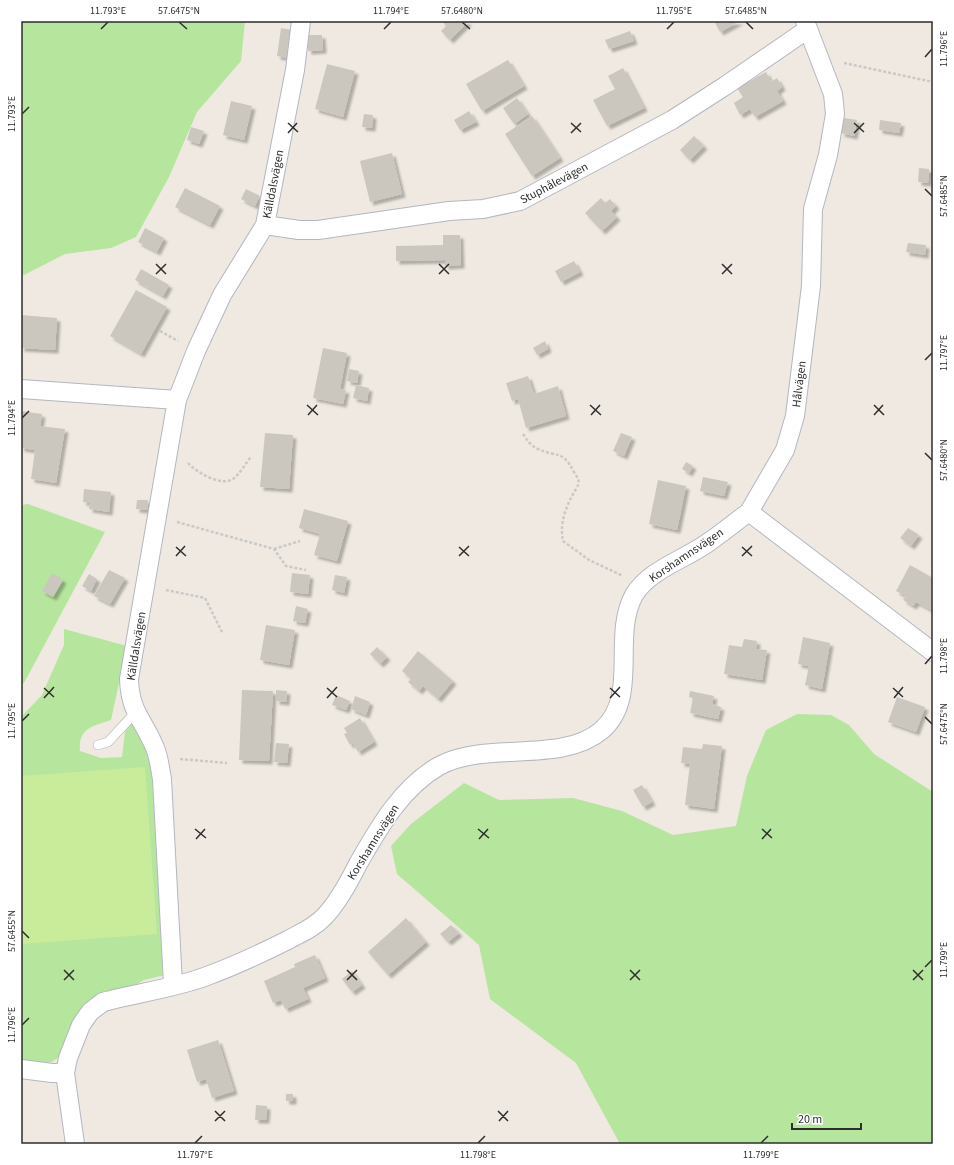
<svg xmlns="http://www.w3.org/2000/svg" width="954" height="1165" font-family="'Source Sans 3',sans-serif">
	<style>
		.green { fill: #b6e59e }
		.pitch { fill: #c9ec9a }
		.building { fill: #cbc7bf; filter: url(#shadow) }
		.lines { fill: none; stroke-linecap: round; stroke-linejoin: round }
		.service-casing { stroke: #b4b7c1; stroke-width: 10 }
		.minor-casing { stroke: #b4b7c1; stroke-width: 20 }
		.path { stroke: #c9c9c9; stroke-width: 2.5; stroke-dasharray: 3 2; stroke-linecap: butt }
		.service { stroke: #fff; stroke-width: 9 }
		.minor { stroke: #fff; stroke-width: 18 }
		.ticks { fill: none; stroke: #2e2e2e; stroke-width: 1.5 }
		.labels { text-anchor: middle; stroke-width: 3; stroke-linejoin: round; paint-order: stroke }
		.street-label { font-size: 12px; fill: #2e2e2e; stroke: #fff }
		.neatline { fill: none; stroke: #2e2e2e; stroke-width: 1.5 }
		.ticks-label { font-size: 10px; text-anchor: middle; fill: #2e2e2e }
	</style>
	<defs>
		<filter id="shadow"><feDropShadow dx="3.5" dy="3.5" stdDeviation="1" flood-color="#0004"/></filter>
	</defs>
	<rect width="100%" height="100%" fill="#efe9e1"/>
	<path class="green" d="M21 21H245L241 61 197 112 169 177 136 237 111 248 65 254 24 275 21 274Z
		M28 504 105 532 24 683 21 685V505Z
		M64 629 127 646 111 720C93 726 78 728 80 751L101 758 122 757 125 732 131 723 141 732 154 763 165 975 144 980 128 989 108 994 64 1053 52 1062 31 1064 21 1063V717L42 695 64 645Z
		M797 714 831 715 849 725 874 754 933 792V1144H620L576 1063 490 999 479 945 397 874 391 846 411 824 464 783 499 800 573 798 622 811 673 835 736 826 747 776 766 730Z"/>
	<path class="pitch" d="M145 767 157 934 21 944V776Z"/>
	<path class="building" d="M442 21H467L468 22 450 40 441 31 446 26Z
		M714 21H740L720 32Z
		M281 28 292 30 288 58 277 56Z
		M630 31 634 41 609 49 605 40Z
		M307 35H322L323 50 308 51Z
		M508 60 524 86 482 111 466 84Z
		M327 64 355 71 343 117 315 109Z
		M623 68 644 108 607 126 593 100 615 89 608 76Z
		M766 72 771 82 777 78 782 87 777 91 783 101 755 117 750 109 740 115 734 103 743 97 737 88Z
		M517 98 528 114 514 124 503 108Z
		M231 101 252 106 244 140 223 135Z
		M469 111 476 122 460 130 454 120Z
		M364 114 373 115 372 128 362 127Z
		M532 116 560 158 532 176 505 134Z
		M844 118 857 120 854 136 841 133Z
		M880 120 901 123 899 133 879 130Z
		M191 127 204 131 199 144 187 140Z
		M694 136 704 146 690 160 680 150Z
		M392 153 402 194 370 202 360 161Z
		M919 168 929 169 928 183 918 182Z
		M185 188 220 206 210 225 175 207Z
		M246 189 260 196 255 206 241 199Z
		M601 198 605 203 610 199 616 206 611 211 617 217 602 231 585 213Z
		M145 228 164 238 157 252 138 242Z
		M443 235H460L461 265 445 266V260L396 261V246L443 245Z
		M908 243 926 245 925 255 906 252Z
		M574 261 580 272 561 282 555 271Z
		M141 269 169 285 163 296 135 280Z
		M136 290 167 307 141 354 110 336Z
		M21 315 57 318 55 350 21 348Z
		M545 341 548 349 537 355 533 348Z
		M323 348 347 353 340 389 346 390 343 404 313 398Z
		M349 369 359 371 357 383 347 381Z
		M528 376 534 394 558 386 566 416 526 428 518 399 512 401 506 383Z
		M356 385 369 388 367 401 353 398Z
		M21 411 42 414 40 426 65 429 56 483 31 479 35 450 21 448Z
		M265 433 293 435 289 489 260 487Z
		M621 433 632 437 624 456 613 451Z
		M686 462 693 466 689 473 682 469Z
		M703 477 728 482 724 496 700 491Z
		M658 480 686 486 677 530 649 524Z
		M84 489 111 492 109 512 89 509 90 503 83 502Z
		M137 500H148L147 510 136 509Z
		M304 509 348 521 337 561 314 555 320 534 299 528Z
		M908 528 919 535 911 546 900 538Z
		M910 565 933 578V611L916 602 913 606 903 600 906 596 896 591Z
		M109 570 125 578 110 604 94 596Z
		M52 573 63 580 53 597 42 591Z
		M292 573 310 575 308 594 290 592Z
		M89 574 97 579 91 591 82 586Z
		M335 575 347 577 344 593 332 590Z
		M296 606 308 609 305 623 293 621Z
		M266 625 295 630 289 665 260 660Z
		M803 637 830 643 822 689 805 685 809 666 798 664Z
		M744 639 757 641 756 649 767 650 762 680 724 674 729 645 742 647Z
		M377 647 387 657 380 664 370 654Z
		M418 651 453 681 438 699 423 686 419 691 408 682 411 679 402 671Z
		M242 690 273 691 269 761 239 760Z
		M276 690 287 691 286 702 276 701Z
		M690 691 714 696 712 704 721 707 718 719 690 713 693 698 689 697Z
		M336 695 350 701 346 710 332 705Z
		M355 696 370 702 366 715 351 709Z
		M897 697 925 707 916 732 888 722Z
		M360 718 374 742 358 752 353 743 350 745 344 734 347 733 344 728Z
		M276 743 289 744 287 763 274 762Z
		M703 744 722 746 714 809 685 805 690 764 681 763 683 747 702 749Z
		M642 785 652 802 643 807 633 790Z
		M406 918 426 942 388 975 368 952Z
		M451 925 459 933 448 942 440 934Z
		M315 955 325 978 303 988 308 999 285 1009 281 1000 273 1003 264 981 295 967 294 964Z
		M352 971 362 985 352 992 342 979Z
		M218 1040 234 1091 212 1098 206 1079 197 1082 187 1050Z
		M286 1094H293V1101H286Z
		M256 1105 267 1106 266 1120H255Z"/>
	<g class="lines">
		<defs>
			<path id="service" d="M98 745 108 742 135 713"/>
			<path id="minor" d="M805 21 833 94 835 114 828 155 813 209 811 286 795 416 785 450 749 512 933 652
				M265 225 299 230H318L449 211 483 209 520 201 672 120 725 86 808 29
				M21 389 177 400
				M173 984 162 779C160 769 159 757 155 748 144 720 130 713 129 679L177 400 196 351 222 295 265 225 295 70 301 21
				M21 1069 52 1073H65
				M75 1144 65 1073 68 1058 81 1025 90 1012 103 1002C136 993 176 988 207 976 234 966 262 953 288 940 301 933 315 927 325 916 339 901 349 882 358 864 379 827 402 787 439 766 486 740 561 765 602 730 640 696 611 637 634 595 649 570 683 560 706 544 721 534 734 523 749 512"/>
		</defs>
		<use href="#service" class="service-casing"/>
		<use href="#minor" class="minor-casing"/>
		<path class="path" d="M844 63 933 82
			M160 331 178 341
			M523 434C527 440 531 446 538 449 558 458 562 449 574 472 578 479 581 481 576 489 567 504 559 522 563 541L589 560 623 576
			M188 463C196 472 221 487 233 479 240 474 245 464 251 457
			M177 522 274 549 286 566 306 570
			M274 549 300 541
			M166 590 205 598 223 634
			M180 759 227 763"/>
		<use href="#service" class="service"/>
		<use href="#minor" class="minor"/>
	</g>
	<path class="ticks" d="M179 22 187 29M462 22 470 29M746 22 753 29M101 29 108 22M384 29 391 22M667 29 674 22M925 57 932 49M22 114 29 107M288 123 298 132M571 123 581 132M854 123 864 132M288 133 297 123M571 133 581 123M854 133 864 123M925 189 932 196M156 264 166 274M439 264 449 274M722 264 732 274M156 274 166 264M439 274 449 264M722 274 732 264M925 360 932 353M307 405 318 415M590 405 601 415M874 405 884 415M308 415 317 405M591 415 600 405M874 415 883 405M22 418 29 411M925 453 932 460M176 547 186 556M459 547 469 556M742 547 752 556M176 556 185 546M459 556 469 546M742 556 752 546M925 664 932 656M44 688 54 697M327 688 337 697M610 688 620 697M893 688 903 697M44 698 54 687M327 698 337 687M610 698 620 687M894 698 903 687M925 717 932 724M22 721 29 714M195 829 206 838M478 829 489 838M762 829 772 838M196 839 205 829M479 839 488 829M762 839 771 829M22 931 29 938M925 967 932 960M64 970 74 980M347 970 357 980M630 970 640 980M913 970 923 980M64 980 74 970M347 980 357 970M630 980 640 970M913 980 923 970M22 1025 29 1018M215 1111 225 1121M498 1111 508 1121M215 1121 225 1111M499 1121 508 1111M195 1143 202 1136M478 1143 485 1136M761 1143 768 1136"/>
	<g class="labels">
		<g class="street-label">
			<text transform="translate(554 183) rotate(-28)" y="4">Stuphålevägen</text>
			<text transform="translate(273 184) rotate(-79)" y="4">Källdalsvägen</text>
			<text transform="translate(799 384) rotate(-83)" y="4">Hålvägen</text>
			<text transform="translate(686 555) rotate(-34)" y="4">Korshamnsvägen</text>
			<text transform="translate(136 646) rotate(-81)" y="4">Källdalsvägen</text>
			<text transform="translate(373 842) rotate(-58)" y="4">Korshamnsvägen</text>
		</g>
	</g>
	<rect width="954" height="1165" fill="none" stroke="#ffffff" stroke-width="44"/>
	<path d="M792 1123v6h69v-6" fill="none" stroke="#2e2e2e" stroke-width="2"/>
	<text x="798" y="1123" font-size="12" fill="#2e2e2e" stroke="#ffffff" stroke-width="3" paint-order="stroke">20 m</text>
	<rect x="22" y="22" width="910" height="1121" class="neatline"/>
	<g class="ticks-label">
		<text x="108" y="14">11.793°E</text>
		<text x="179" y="14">57.6475°N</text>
		<text x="391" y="14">11.794°E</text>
		<text x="462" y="14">57.6480°N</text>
		<text x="674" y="14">11.795°E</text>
		<text x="746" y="14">57.6485°N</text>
		<text transform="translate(943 49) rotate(-90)" y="4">11.796°E</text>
		<text transform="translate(11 114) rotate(-90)" y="4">11.793°E</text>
		<text transform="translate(943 196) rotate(-90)" y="4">57.6485°N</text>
		<text transform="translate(943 353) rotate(-90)" y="4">11.797°E</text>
		<text transform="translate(11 418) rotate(-90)" y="4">11.794°E</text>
		<text transform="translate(943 460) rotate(-90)" y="4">57.6480°N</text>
		<text transform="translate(943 656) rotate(-90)" y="4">11.798°E</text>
		<text transform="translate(11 721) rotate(-90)" y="4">11.795°E</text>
		<text transform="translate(943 724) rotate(-90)" y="4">57.6475°N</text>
		<text transform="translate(11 931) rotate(-90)" y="4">57.6455°N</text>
		<text transform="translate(943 960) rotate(-90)" y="4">11.799°E</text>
		<text transform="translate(11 1025) rotate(-90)" y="4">11.796°E</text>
		<text x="195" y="1158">11.797°E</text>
		<text x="478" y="1158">11.798°E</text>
		<text x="761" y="1158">11.799°E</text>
	</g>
</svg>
